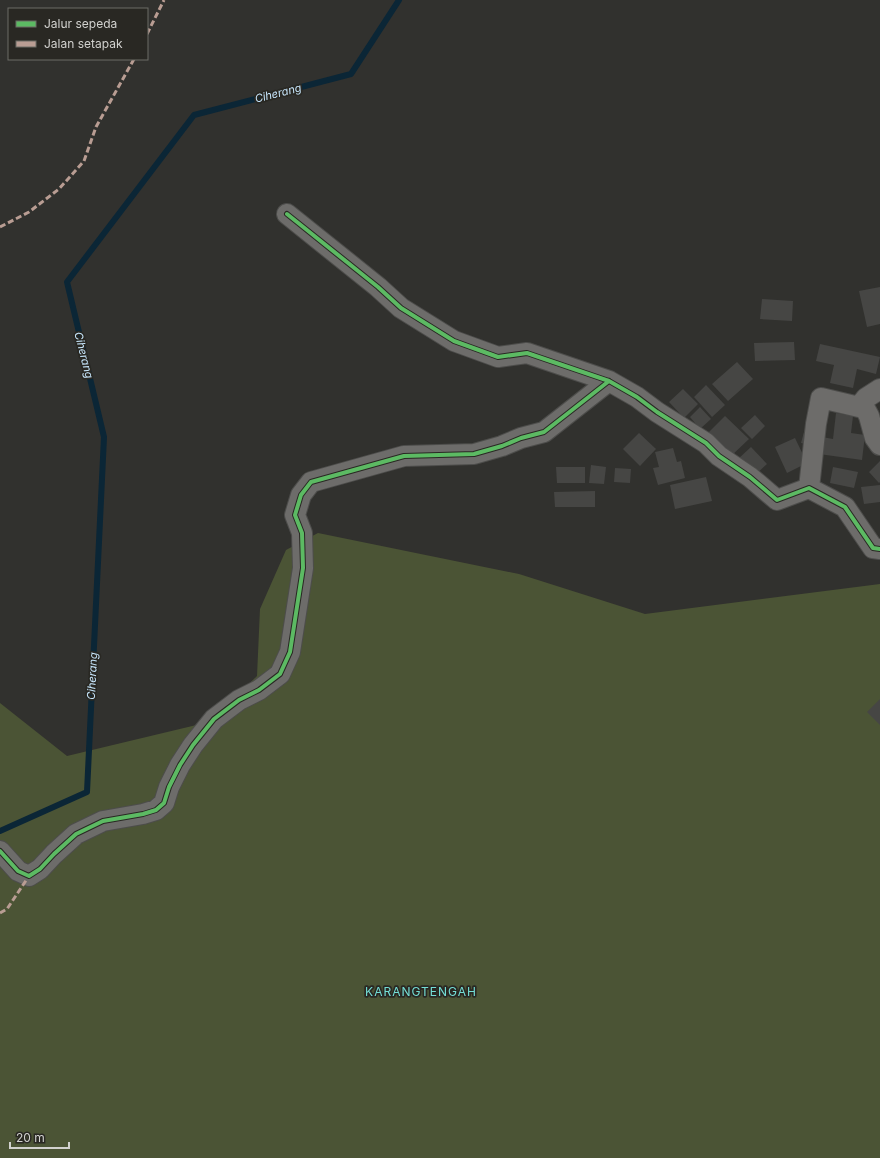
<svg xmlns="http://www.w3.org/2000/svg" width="880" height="1158" font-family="Inter,sans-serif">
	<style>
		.green { fill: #4b5435 }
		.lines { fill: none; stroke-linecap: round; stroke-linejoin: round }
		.stream { stroke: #0b2636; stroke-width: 6 }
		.building { fill: #464644 }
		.minor-casing { stroke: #4d4d4b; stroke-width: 22 }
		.minor { stroke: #6d6c6a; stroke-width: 20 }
		.quiet { stroke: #b99d93; stroke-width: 3; stroke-dasharray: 6 3; stroke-linecap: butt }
		.cycleway-casing { stroke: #292823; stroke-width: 6 }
		.cycleway { stroke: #5cba63; stroke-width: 4 }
		.labels { text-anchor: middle; stroke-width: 3.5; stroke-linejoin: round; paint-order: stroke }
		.water-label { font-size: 11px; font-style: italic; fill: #c8e7fd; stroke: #292823 }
		.quarter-label { font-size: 12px; letter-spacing: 1px; fill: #74ded5; stroke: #292823 }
	</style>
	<rect width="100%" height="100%" fill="#31312e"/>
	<path class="green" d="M318 533 519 574 645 614 880 584V1158H0V703L67 756 209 722 257 676 260 609 286 550Z"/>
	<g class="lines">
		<path class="stream" d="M0 831 87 792 104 437 67 282 194 115 351 74 399 0"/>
	</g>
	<path class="building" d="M880 287V324L867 327 859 291Z
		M762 299 793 301 792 321 760 319Z
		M794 342 795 360 755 361 754 343Z
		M820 344 880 357 876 374 857 369 853 388 830 383 834 365 816 361Z
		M737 362 753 379 728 401 712 384Z
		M706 385 725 405 712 417 694 397Z
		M683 389 698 404 684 418 669 402Z
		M700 407 711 419 700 429 690 417Z
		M836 413 853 416 851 433 865 435 862 460 819 454 822 437 833 439Z
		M755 415 765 426 752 439 741 428Z
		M725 416 749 439 730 457 707 434Z
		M805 428 814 430 811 445 801 443Z
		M639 433 656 449 640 466 623 449Z
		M795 438 807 463 787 473 775 447Z
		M751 447 767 464 754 476 738 459Z
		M673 448 677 462 681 461 685 478 658 485 653 468 659 467 655 452Z
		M880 461V482L879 483 869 472Z
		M591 465 606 467 604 484 589 483Z
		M556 467H585V483H557Z
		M833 467 858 472 854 488 830 483Z
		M615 468 631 469 630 483 614 482Z
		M706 477 712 501 675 509 670 485Z
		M880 485V502L864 504 861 487Z
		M595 491V507H555L554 492Z
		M880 699V725L867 712Z"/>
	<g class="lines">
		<defs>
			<path id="minor" d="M287 214 378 287 401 308 454 341 498 357 527 353 609 381 637 397 657 412 706 443 719 456 750 477 777 500 809 488 845 507 873 548 880 549
				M862 403 869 416 875 438 880 445
				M809 488 816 424 821 398 859 407 866 398 880 389
				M0 851 18 871 29 876 40 869 54 854 76 834 103 821 143 814 156 810 164 803 169 787 180 765 193 745 214 719 239 700 259 690 280 674 290 652 303 568 302 533 295 515 301 495 311 482 404 456 474 454 502 446 521 438 544 432 609 381"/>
		</defs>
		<use href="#minor" class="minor-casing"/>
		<use href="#minor" class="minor"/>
		<path class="quiet" d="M147 34 164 0
			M0 227 29 212 59 189 84 161 96 127 134 59
			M0 913 7 909 29 876"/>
		<defs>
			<path id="cycleway" d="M287 214 378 287 401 308 454 341 498 357 527 353 609 381 637 397 657 412 706 443 719 456 750 477 777 500 809 488 845 507 873 548 880 549
				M0 851 18 871 29 876 40 869 54 854 76 834 103 821 143 814 156 810 164 803 169 787 180 765 193 745 214 719 239 700 259 690 280 674 290 652 303 568 302 533 295 515 301 495 311 482 404 456 474 454 502 446 521 438 544 432 609 381"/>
		</defs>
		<use href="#cycleway" class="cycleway-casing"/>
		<use href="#cycleway" class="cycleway"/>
	</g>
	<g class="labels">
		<g class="water-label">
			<text transform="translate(278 93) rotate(-14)" y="4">Ciherang</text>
			<text transform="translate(84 355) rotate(76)" y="4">Ciherang</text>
			<text transform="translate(92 676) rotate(-87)" y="4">Ciherang</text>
		</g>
		<g class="quarter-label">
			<text x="421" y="996">KARANGTENGAH</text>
		</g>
	</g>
	<rect x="8" y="8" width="140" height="52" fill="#292823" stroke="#6c6c67"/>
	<rect x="16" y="21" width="20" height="6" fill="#5cba63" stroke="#6c6c67"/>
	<text x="44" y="28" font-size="12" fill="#d1d1ce">Jalur sepeda</text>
	<rect x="16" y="41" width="20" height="6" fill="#b99d93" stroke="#6c6c67"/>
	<text x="44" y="48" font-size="12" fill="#d1d1ce">Jalan setapak</text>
	<path d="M10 1142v6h59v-6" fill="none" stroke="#d1d1ce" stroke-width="2"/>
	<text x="16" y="1142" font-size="12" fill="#d1d1ce" stroke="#292823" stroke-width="3" paint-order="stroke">20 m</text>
</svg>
